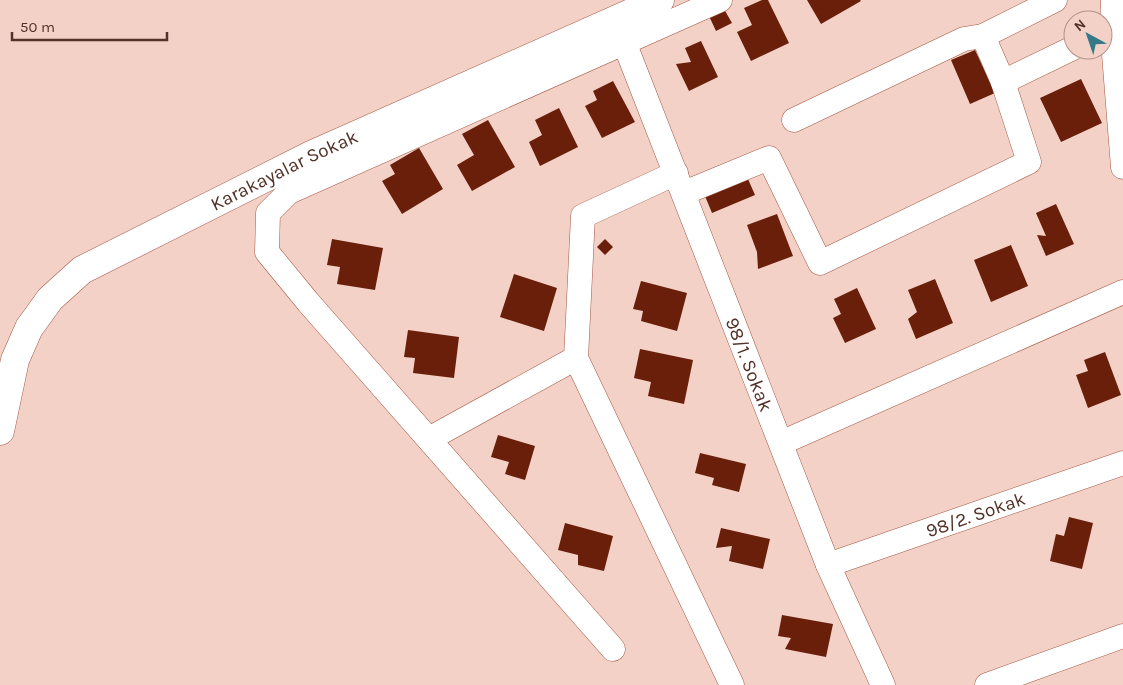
<svg xmlns="http://www.w3.org/2000/svg" width="1123" height="685" font-family="Karla,sans-serif">
	<style>
		.building { fill: #691f0a }
		.lines { fill: none; stroke-linecap: round; stroke-linejoin: round }
		.street-casing { stroke: #a35844; stroke-width: 25 }
		.secondary-casing { stroke: #a35844; stroke-width: 29 }
		.street { stroke: #fff; stroke-width: 24 }
		.secondary { stroke: #fff; stroke-width: 28 }
		.labels { text-anchor: middle; stroke-width: 5; stroke-linejoin: round; paint-order: stroke }
		.street-label { font-size: 19px; fill: #533128; stroke: #f4d1c7 }
	</style>
	<rect width="100%" height="100%" fill="#f4d1c7"/>
	<path class="building" d="M762 0H768L789 43 751 61 737 32 752 25 744 8Z
		M807 0H860L861 1 821 24Z
		M724 9 732 23 716 31 709 16Z
		M701 41 718 77 689 91 676 64 691 62 685 48Z
		M975 50 995 93 970 104 951 60Z
		M1081 79 1102 123 1061 142 1040 98Z
		M613 81 635 122 602 138 585 106 597 100 593 91Z
		M559 108 578 147 540 166 529 142 542 135 535 120Z
		M488 120 515 167 472 191 457 165 474 155 462 134Z
		M419 148 443 189 402 214 382 181 395 174 390 165Z
		M748 179 755 195 712 213 705 196Z
		M1056 204 1074 244 1046 256 1037 235 1046 236 1036 213Z
		M777 214 793 256 758 269 757 252 747 225Z
		M332 239 383 248 375 290 337 284 340 267 327 265Z
		M605 239 613 247 605 255 597 247Z
		M1011 245 1028 286 991 302 974 260Z
		M514 274 557 288 544 331 500 317Z
		M935 279 953 323 916 339 908 319 917 312 908 290Z
		M641 281 687 293 677 331 641 321 643 311 633 309Z
		M857 288 876 329 845 343 833 318 841 314 834 299Z
		M408 330 459 337 454 378 413 373 415 358 404 357Z
		M640 349 693 360 684 404 648 396 651 382 634 378Z
		M1105 352 1121 395 1088 408 1076 375 1088 371 1084 360Z
		M498 435 535 446 525 480 505 474 509 462 491 457Z
		M700 453 746 464 739 492 712 485 714 478 695 473Z
		M1069 517 1093 523 1082 569 1050 561 1056 534 1064 536Z
		M565 523 613 536 604 571 578 565V555L558 550Z
		M721 528 770 539 763 569 729 561 732 546 716 548Z
		M782 615 833 624 826 657 785 649 791 638 778 636Z"/>
	<g class="lines">
		<defs>
			<g id="street">
				<path d="M1113 0 1112 29 1123 167"/>
				<path id="s1" d="M624 42 828 565 883 685"/>
				<path d="M1003 82 1073 48"/>
				<path d="M794 120 964 39 983 36"/>
				<path d="M676 173 583 216 576 358 732 685"/>
				<path d="M684 193 769 158 820 263 1029 162 1003 82 983 36 1055 0"/>
				<path d="M429 439 576 358"/>
				<path d="M781 443 1123 292"/>
				<path id="s2" d="M828 565 1123 463"/>
				<path d="M613 649 308 302 267 252 268 213 289 192 720 0"/>
				<path d="M987 685 1123 636"/>
			</g>
			<g id="secondary">
				<path id="s3" d="M0 431 15 360 29 328 50 299 82 270 311 155 660 0"/>
			</g>
		</defs>
		<use href="#street" class="street-casing"/>
		<use href="#secondary" class="secondary-casing"/>
		<use href="#street" class="street"/>
		<use href="#secondary" class="secondary"/>
	</g>
	<g class="labels">
		<g class="street-label">
			<text dy="7" stroke="none"><textPath href="#s3" startOffset="412">Karakayalar Sokak</textPath></text>
			<text dy="7" stroke="none"><textPath href="#s1" startOffset="346">98/1. Sokak</textPath></text>
			<text dy="7" stroke="none"><textPath href="#s2" startOffset="156">98/2. Sokak</textPath></text>
		</g>
	</g>
	<g transform="translate(1088 35) rotate(320)"><circle r="24" fill="#f4d1c7" stroke="#b49187"/>
	<path d="M0-4L9 19L0 12L-9 19Z" fill="#367989"/>
	<text y="-8" font-size="14" font-weight="bold" text-anchor="middle" fill="#533128">N</text>
	</g>
	<path d="M12 32v8h155v-8" fill="none" stroke="#533128" stroke-width="2.5"/>
	<text x="20" y="32" font-size="15" fill="#533128" stroke="#f4d1c7" stroke-width="4" paint-order="stroke">50 m</text>
</svg>
